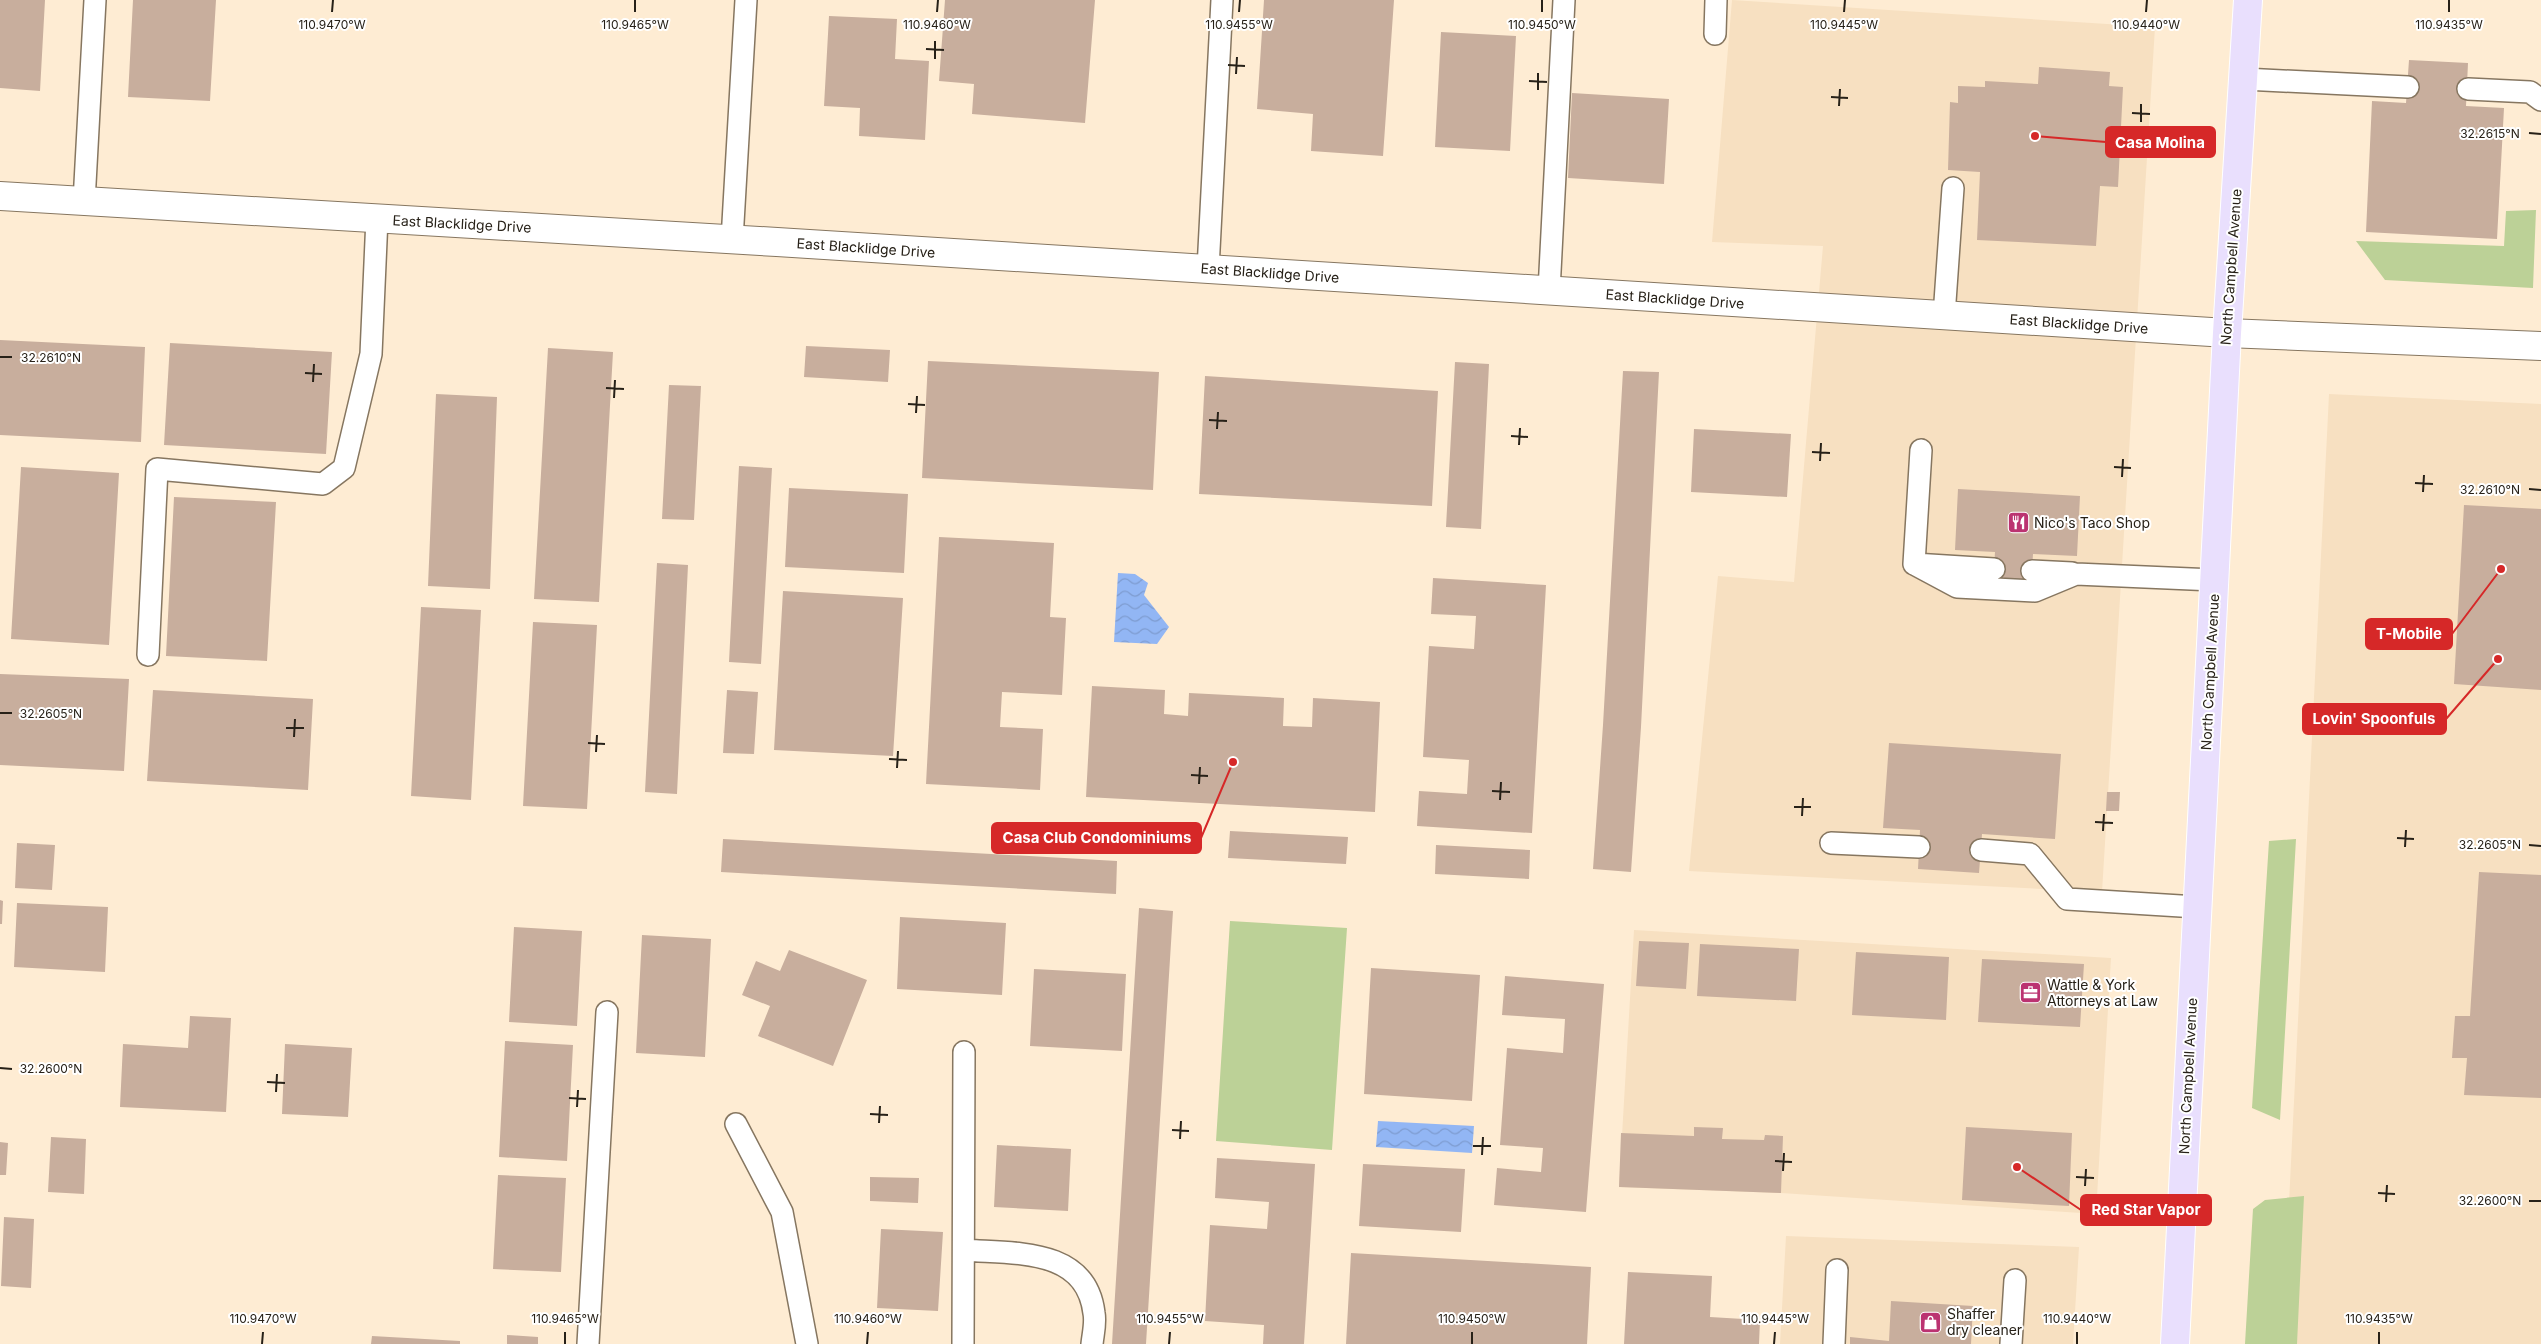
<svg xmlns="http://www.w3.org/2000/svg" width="2541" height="1344" font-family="Inter,sans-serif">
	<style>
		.built { fill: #f7e0c1 }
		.grass { fill: #bcd197 }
		.water { fill: url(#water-waves) }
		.building { fill: #c8ae9d }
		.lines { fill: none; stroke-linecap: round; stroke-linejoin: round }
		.lane-casing { stroke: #867660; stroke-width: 24 }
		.street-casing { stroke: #867660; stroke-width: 30 }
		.primary-casing { stroke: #fff; stroke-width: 30 }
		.lane { stroke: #fff; stroke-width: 21 }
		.street { stroke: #fff; stroke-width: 28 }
		.primary { stroke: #e9dffd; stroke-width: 28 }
		.ticks { fill: none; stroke: #272118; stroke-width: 2 }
		.labels { text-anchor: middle; stroke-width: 4; stroke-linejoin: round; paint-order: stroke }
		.street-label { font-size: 14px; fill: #272118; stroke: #fff }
		.poi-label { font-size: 14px; fill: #272118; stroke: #fff; text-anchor: start }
		.ticks-label { font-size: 12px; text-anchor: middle; fill: #272118; stroke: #fff; stroke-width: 4; stroke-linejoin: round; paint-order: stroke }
		.leader { fill: none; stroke: #d62828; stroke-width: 2 }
		.callout-dot { fill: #d62828; stroke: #fff; stroke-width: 2 }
		.callout { fill: #d62828; stroke: #d62828; stroke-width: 2 }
		.callout-label { font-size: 15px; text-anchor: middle; font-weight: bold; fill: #fff }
	</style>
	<defs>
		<pattern id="water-waves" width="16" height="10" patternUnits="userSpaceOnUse" patternTransform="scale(1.25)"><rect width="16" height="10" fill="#92b6f4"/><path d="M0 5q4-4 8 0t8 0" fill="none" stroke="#7e9cd0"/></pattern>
	</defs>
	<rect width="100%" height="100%" fill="#feecd3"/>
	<path class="built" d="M1732 0 2155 27 2102 892 1689 871 1718 576 1794 582 1823 246 1712 242Z
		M2329 394 2541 404V1344H2282Z
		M1634 930 2111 958 2096 1214 1781 1193 1619 1187Z
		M1786 1236 2079 1247 2073 1344H1780Z"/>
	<path class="grass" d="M2536 210 2533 288 2385 280 2356 241 2504 246 2506 211Z
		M2296 839 2280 1120 2252 1108 2269 841Z
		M1230 921 1347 928 1332 1150 1216 1141Z
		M2304 1196 2297 1344H2245L2253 1209 2265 1200Z"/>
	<path class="water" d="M1118 573 1135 574 1148 583 1144 595 1169 627 1157 644 1114 642Z
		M1378 1121 1474 1126 1472 1153 1376 1147Z"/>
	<path class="building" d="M0 0H45L40 91 0 88Z
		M133 0H216L210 101 128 97Z
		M945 0H1095L1085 123 972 114 974 84 939 81Z
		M1264 0H1394L1383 156 1311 151 1313 114 1257 109Z
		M829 16 897 19 895 59 929 61 925 140 859 136 860 108 824 106Z
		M1441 32 1516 36 1510 151 1435 147Z
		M2409 60 2468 63 2466 106 2504 108 2497 239 2366 232 2372 101 2406 103Z
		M2039 67 2110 72 2109 86 2123 87 2118 187 2100 186 2096 246 1977 240 1980 172 1948 170 1950 102 1958 103V86L1985 87V81L2038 84Z
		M1572 93 1669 99 1664 184 1568 178Z
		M0 340 145 347 141 442 0 435Z
		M170 343 332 352 326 454 164 445Z
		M806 346 890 350 888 382 804 377Z
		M548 348 613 352 599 602 534 599Z
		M928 361 1159 372 1153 490 922 478Z
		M1455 362 1489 364 1481 529 1446 527Z
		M1623 371 1659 372 1641 727 1631 872 1593 869 1603 725Z
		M1205 376 1438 391 1432 506 1199 494Z
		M669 385 701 386 694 520 662 519Z
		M436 394 497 397 490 589 428 586Z
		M1694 429 1791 434 1787 497 1691 492Z
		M739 466 772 468 761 664 729 662Z
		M21 467 119 473 109 645 11 639Z
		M789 488 908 494 904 573 785 567Z
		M1958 489 2080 496 2077 556 2033 554 2031 584 1993 582 1995 552 1955 550Z
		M174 497 276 502 267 661 166 656Z
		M2464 505 2541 509V690L2454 684Z
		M939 537 1054 543 1050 617 1066 618 1062 695 1002 692 1000 727 1043 729 1040 790 926 784Z
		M657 563 688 565 677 794 645 792Z
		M1433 578 1546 585 1532 833 1417 826 1419 791 1467 794 1469 760 1423 757 1429 646 1474 649 1476 616 1431 614Z
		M783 591 903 598 893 756 774 750Z
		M421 607 481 610 471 800 411 796Z
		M533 622 597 625 587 809 523 806Z
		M0 674 129 679 124 771 0 765Z
		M1092 686 1165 690 1164 714 1188 716 1189 693 1284 698 1283 726 1312 727 1313 698 1380 702 1375 812 1086 797Z
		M153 690 313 699 308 790 147 781Z
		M727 690 758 692 754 754 723 753Z
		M1889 743 2061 754 2055 839 1982 834 1979 873 1918 869 1920 830 1883 828Z
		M2107 792H2120L2119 811H2106Z
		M1230 831 1348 837 1346 864 1228 858Z
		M723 839 1117 861 1116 894 721 872Z
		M17 843 55 845 52 890 15 888Z
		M1436 845 1530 850 1529 879 1435 874Z
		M2479 872 2541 875V1098L2464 1095 2467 1058H2452L2455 1016H2470Z
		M0 900 3 901 2 924H0Z
		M17 903 108 907 105 972 14 967Z
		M1139 908 1173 911 1146 1344H1112Z
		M900 917 1006 923 1002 995 897 989Z
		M514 927 582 931 577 1026 509 1022Z
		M642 935 711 939 705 1057 636 1053Z
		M1639 941 1689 943 1686 989 1636 986Z
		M1700 944 1799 949 1796 1001 1697 996Z
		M789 950 867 980 833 1066 758 1036 770 1006 742 995 756 961 780 971Z
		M1856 952 1949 957 1946 1020 1852 1015Z
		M1982 959 2084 964 2080 1027 1978 1022Z
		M1371 968 1480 975 1472 1101 1364 1094Z
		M1034 969 1126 974 1122 1051 1030 1046Z
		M1505 976 1604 984 1586 1212 1494 1205 1497 1168 1541 1172 1543 1148 1500 1145 1507 1048 1563 1053 1565 1019 1502 1015Z
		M190 1016 231 1018 226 1112 120 1107 123 1044 188 1048Z
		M505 1041 573 1045 567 1161 499 1157Z
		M285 1044 352 1048 348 1117 282 1114Z
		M1694 1127 1723 1128 1722 1139 1764 1140 1765 1135 1783 1136 1781 1193 1619 1187 1621 1133 1694 1136Z
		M1966 1127 2072 1133 2069 1206 1962 1200Z
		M51 1137 86 1139 84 1194 48 1192Z
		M0 1142 8 1143 6 1175H0Z
		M997 1145 1071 1149 1068 1211 994 1207Z
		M1217 1158 1315 1164 1304 1344H1263L1264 1325 1205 1321 1210 1225 1267 1229 1269 1202 1215 1198Z
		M1363 1164 1465 1169 1461 1232 1359 1226Z
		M498 1175 566 1178 561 1272 493 1269Z
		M870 1177 919 1178 918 1203 870 1201Z
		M4 1217 34 1219 31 1288 1 1286Z
		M881 1229 943 1232 938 1311 877 1308Z
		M1351 1253 1591 1267 1587 1344H1346Z
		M1628 1272 1712 1276 1710 1317 1760 1320 1759 1344H1624Z
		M1891 1301 1973 1306 1971 1344H1850V1337L1889 1341Z
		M507 1335 538 1337V1344H507Z
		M372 1336 460 1341V1344H371Z"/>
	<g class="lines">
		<defs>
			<path id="lane" d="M1715 34 1716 0
				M2244 79 2408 87
				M2468 89 2530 92 2541 100
				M84 202 95 0
				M732 240 746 0
				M1208 269 1222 0
				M1549 291 1564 0
				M1944 316 1953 188
				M1921 450 1914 564 1994 569
				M1914 564 1957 587 2035 591 2076 574 2214 580
				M2032 571 2072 573
				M148 655 157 469 323 484 344 468 371 354 377 218
				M1831 843 1919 847
				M1981 850 2030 854 2067 899 2197 907
				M736 1124 782 1212 807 1344
				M964 1250C1014 1254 1086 1247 1094 1313 1096 1323 1093 1334 1092 1344
				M588 1344 607 1012
				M963 1344 964 1052
				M1834 1344 1837 1270
				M2011 1344 2015 1280"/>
			<path id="street" d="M0 196 777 242 2227 333 2541 346"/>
			<path id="primary" d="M2175 1344 2227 333 2248 0"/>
		</defs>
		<use href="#lane" class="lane-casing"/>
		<use href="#street" class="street-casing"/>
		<use href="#primary" class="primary-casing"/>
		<use href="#lane" class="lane"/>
		<use href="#street" class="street"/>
		<use href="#primary" class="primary"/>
	</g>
	<path class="ticks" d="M332 12 333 0M635 12V0M937 12 938 0M1239 12 1240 0M1542 12V0M1844 12 1845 0M2146 12 2147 0M2449 12V0M926 49 944 50M935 59V41M1228 65 1245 66M1236 74 1237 57M1529 81 1547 82M1538 90V73M1831 97 1848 98M1839 106 1840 89M2132 113 2150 114M2141 122V104M2529 133 2541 134M0 357H12M305 373 322 374M313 382 314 364M606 388 624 389M614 398 615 380M908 404 925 405M916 413 917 396M1209 420 1227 421M1217 429 1218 412M1511 436 1528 437M1519 445 1520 428M1812 452 1830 453M1820 461 1821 443M2114 467 2131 468M2122 477 2123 459M2415 483 2433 484M2529 489 2541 490M2423 492 2424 475M0 713H12M286 728H304M294 737 295 719M588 743 605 744M596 752 597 735M889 759 907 760M897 768 898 751M1191 775 1208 776M1199 784 1200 767M1492 791 1510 792M1500 800 1501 782M1794 807H1811M1802 816 1803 798M2095 822 2113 823M2103 831 2104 814M2397 838 2414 839M2529 845 2541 846M2405 847 2406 830M0 1068 12 1069M267 1082 285 1083M276 1092 277 1074M569 1098 586 1099M577 1107 578 1090M870 1114 888 1115M879 1123 880 1106M1172 1130 1189 1131M1180 1139 1181 1121M1473 1146H1491M1482 1155 1483 1137M1775 1161 1792 1162M1783 1171 1784 1153M2076 1177 2094 1178M2085 1186 2086 1169M2378 1193 2395 1194M2529 1201H2541M2386 1202 2387 1185M262 1344 263 1332M565 1344V1332M867 1344 868 1332M1169 1344 1170 1332M1472 1344V1332M1774 1344 1775 1332M2077 1344V1332M2379 1344V1332"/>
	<defs>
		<symbol id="restaurant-square" viewBox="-11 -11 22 22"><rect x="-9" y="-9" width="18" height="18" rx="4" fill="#bb3371" stroke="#fff"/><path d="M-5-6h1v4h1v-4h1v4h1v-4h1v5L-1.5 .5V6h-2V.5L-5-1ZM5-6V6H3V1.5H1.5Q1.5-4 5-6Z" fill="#fff"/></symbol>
		<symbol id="office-square" viewBox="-11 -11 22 22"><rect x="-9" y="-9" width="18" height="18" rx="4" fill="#bb3371" stroke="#fff"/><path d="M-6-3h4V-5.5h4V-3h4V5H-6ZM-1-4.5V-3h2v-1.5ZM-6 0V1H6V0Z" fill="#fff"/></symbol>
		<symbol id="shop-square" viewBox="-11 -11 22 22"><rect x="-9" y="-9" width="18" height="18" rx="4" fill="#bb3371" stroke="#fff"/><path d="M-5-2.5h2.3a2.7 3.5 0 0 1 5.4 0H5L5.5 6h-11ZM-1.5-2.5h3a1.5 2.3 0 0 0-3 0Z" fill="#fff"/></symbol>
	</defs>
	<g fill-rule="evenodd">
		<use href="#restaurant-square" x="2006" y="510" width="25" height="25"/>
		<use href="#office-square" x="2018" y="980" width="25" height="25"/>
		<use href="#shop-square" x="1918" y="1310" width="25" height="25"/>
	</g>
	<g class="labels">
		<g class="street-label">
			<text transform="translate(462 224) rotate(3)" y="5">East Blacklidge Drive</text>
			<text transform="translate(866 248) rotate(4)" y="5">East Blacklidge Drive</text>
			<text transform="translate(2231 267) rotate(-86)" y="5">North Campbell Avenue</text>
			<text transform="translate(1270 273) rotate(4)" y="5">East Blacklidge Drive</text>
			<text transform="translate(1675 299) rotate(4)" y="5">East Blacklidge Drive</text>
			<text transform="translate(2079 324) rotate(4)" y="5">East Blacklidge Drive</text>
			<text transform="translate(2210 672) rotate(-87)" y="5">North Campbell Avenue</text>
			<text transform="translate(2188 1076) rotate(-87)" y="5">North Campbell Avenue</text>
		</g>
		<g class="poi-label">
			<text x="2034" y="528">Nico's Taco Shop</text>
			<text x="2047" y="990">Wattle &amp; York<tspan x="2047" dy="16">Attorneys at Law</tspan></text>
			<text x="1947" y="1319">Shaffer<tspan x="1947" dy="16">dry cleaner</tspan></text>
		</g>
	</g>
	<g class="ticks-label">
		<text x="332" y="29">110.9470°W</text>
		<text x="635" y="29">110.9465°W</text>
		<text x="937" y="29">110.9460°W</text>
		<text x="1239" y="29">110.9455°W</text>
		<text x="1542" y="29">110.9450°W</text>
		<text x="1844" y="29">110.9445°W</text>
		<text x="2146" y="29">110.9440°W</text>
		<text x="2449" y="29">110.9435°W</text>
		<text x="2490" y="138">32.2615°N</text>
		<text x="51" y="362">32.2610°N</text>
		<text x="2490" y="494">32.2610°N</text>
		<text x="51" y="718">32.2605°N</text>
		<text x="2490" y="849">32.2605°N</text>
		<text x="51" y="1073">32.2600°N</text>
		<text x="2490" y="1205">32.2600°N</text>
		<text x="263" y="1323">110.9470°W</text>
		<text x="565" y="1323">110.9465°W</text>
		<text x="868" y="1323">110.9460°W</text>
		<text x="1170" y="1323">110.9455°W</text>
		<text x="1472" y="1323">110.9450°W</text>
		<text x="1775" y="1323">110.9445°W</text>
		<text x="2077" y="1323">110.9440°W</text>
		<text x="2379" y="1323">110.9435°W</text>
	</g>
	<path class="leader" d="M2035 136L2106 142M2501 569L2452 634M2498 659L2446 719M1233 762L1201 838M2017 1167L2081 1210"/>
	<g class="callout-dot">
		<circle cx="2035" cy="136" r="5"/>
		<circle cx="2501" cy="569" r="5"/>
		<circle cx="2498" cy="659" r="5"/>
		<circle cx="1233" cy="762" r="5"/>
		<circle cx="2017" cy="1167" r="5"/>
	</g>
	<g class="callout">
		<rect x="2106" y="127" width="109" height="30" rx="5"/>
		<rect x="2366" y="619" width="86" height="30" rx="5"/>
		<rect x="2303" y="704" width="143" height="30" rx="5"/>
		<rect x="992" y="823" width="209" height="30" rx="5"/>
		<rect x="2081" y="1195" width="130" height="30" rx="5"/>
	</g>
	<g class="callout-label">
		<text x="2160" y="148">Casa Molina</text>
		<text x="2409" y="639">T-Mobile</text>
		<text x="2374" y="724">Lovin' Spoonfuls</text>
		<text x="1097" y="843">Casa Club Condominiums</text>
		<text x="2146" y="1215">Red Star Vapor</text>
	</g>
</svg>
